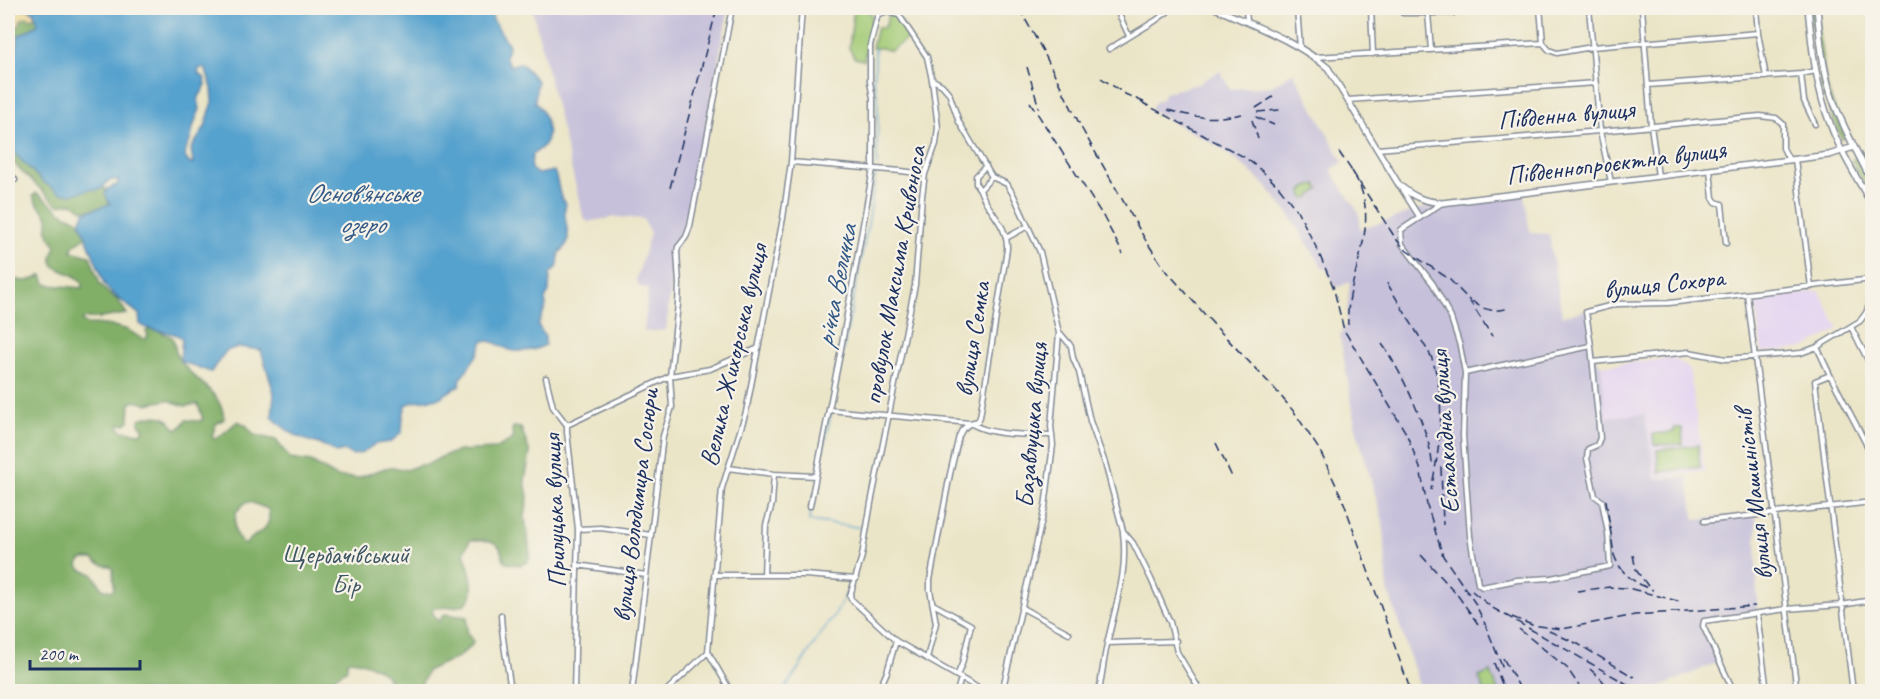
<svg xmlns="http://www.w3.org/2000/svg" width="1880" height="699" font-family="Caveat,sans-serif">
	<style>
		.built { fill: #e3d3f2 }
		.industrial { fill: #c6c0da }
		.green { fill: #a3cb76; stroke: #5f7d6a; stroke-width: 1.5 }
		.forest { fill: #82af67; stroke: #4e6f62; stroke-width: 1.5; fill-rule: evenodd }
		.sand { fill: #eeda9e; stroke: #84847e; stroke-width: 1.5 }
		.water { fill: #56a2ce; stroke: #386896; stroke-width: 1.5; fill-rule: evenodd }
		.lines { fill: none; stroke-linecap: round; stroke-linejoin: round }
		.stream { stroke: #56a2ce; stroke-width: 1.5 }
		.minor-casing { stroke: #838a93; stroke-width: 7 }
		.major-casing { stroke: #838a93; stroke-width: 8 }
		.minor { stroke: #fff; stroke-width: 4 }
		.major { stroke: #fff; stroke-width: 5 }
		.rail { stroke: #1b2f5e; stroke-width: 1.5; stroke-dasharray: 9 4.5; stroke-linecap: butt }
		.labels { text-anchor: middle; stroke-width: 4.5; stroke-linejoin: round; paint-order: stroke }
		.street-label { font-size: 26px; fill: #1b2f5e; stroke: #f7f3e8 }
		.park-label { font-size: 26px; fill: #3d5664; stroke: #f7f3e8 }
		.water-label { font-size: 27px; font-style: italic; fill: #305785; stroke: #f7f3e8 }
	</style>
	<rect width="100%" height="100%" fill="#f7f3e8"/>
	<filter id="ink" filterUnits="userSpaceOnUse"><feTurbulence type="fractalNoise" baseFrequency=".0167" numOctaves="2"/><feDisplacementMap in="SourceGraphic" scale="12" xChannelSelector="R" yChannelSelector="G"/><feConvolveMatrix kernelMatrix="1 2 1 2 8 2 1 2 1" color-interpolation-filters="sRGB"/></filter>
	<filter id="wash" filterUnits="userSpaceOnUse"><feTurbulence type="fractalNoise" baseFrequency=".008" numOctaves="4" result="noise"/><feDisplacementMap in="SourceGraphic" scale="24" xChannelSelector="R" yChannelSelector="G"/><feGaussianBlur stdDeviation="1.35" result="paint"/><feColorMatrix in="noise" values="0 0 0 0 0 0 0 0 0 0 0 0 0 0 0 0 0 1.4 0 .05"/><feComposite in="paint" operator="in"/></filter>
	<g filter="url(#wash)">
		<rect width="100%" height="100%" fill="#ebe5c8"/>
		<path class="built" d="M1819 291 1839 329 1804 348 1762 353 1755 300Z
			M1674 358 1689 369 1705 471 1655 479 1645 415 1606 418 1601 366Z"/>
		<path class="industrial" d="M532 8H721L728 11 689 214 675 250 666 330 644 332 648 289 638 286 636 280 650 233 643 219 616 217 587 222 583 216Z
			M1220 71 1230 89 1272 86 1293 72 1343 162 1331 170 1358 212 1360 220V230L1419 209 1524 194 1530 233 1549 234 1562 316 1587 310 1594 355 1601 366 1606 417 1645 414 1655 479 1687 477 1695 520 1756 513 1757 611 1699 620 1720 661 1658 688 1659 691H1421L1388 590 1383 522 1356 428 1340 336 1346 325 1350 282 1336 288 1326 268H1323L1288 213 1265 185 1246 168 1219 147 1151 110 1154 103 1163 98 1164 93 1201 83 1204 80Z"/>
		<path class="green" d="M853 8H864L872 15 864 60 855 58 849 48 854 9Z
			M1810 8H1815L1826 85 1845 137 1842 139 1822 90Z
			M888 15 896 16 904 26 907 39 890 51 882 48H872L877 27 882 28 886 25Z
			M1853 159H1856L1872 188V199L1852 161Z
			M1316 184 1319 189 1308 198 1303 197 1302 191 1305 188Z
			M1674 428H1682L1683 444 1654 445 1653 434 1674 432Z
			M1698 445 1700 467 1659 472 1657 450Z
			M1491 672 1498 691H1484L1479 677Z"/>
		<path class="forest" d="M37 16 38 23 36 26 18 36 12 32 11 27 19 26 21 19 27 17 32 19Z
			M8 143 43 182 60 192C75 190 93 185 107 189L105 194 110 204 107 208 83 210 73 203 58 205 18 168 8 154Z
			M36 193C45 198 52 205 60 211 74 221 81 215 86 237L74 245 71 251 90 256 100 284 109 294 117 299 127 314C113 315 99 320 86 318L82 321 85 324C99 324 112 325 125 329 133 331 138 339 146 339L148 335 146 331 150 329 159 331 172 337C176 344 174 352 179 359 192 380 223 392 224 419L216 424 212 436 215 439C222 436 231 426 238 421L246 425 254 435 276 440 290 459 311 462 337 477 358 478 385 468 393 467 406 470 419 465H427L443 456 459 451 495 449 513 439 512 431 513 427 521 428 530 453 525 480 528 497 525 517 530 553 528 562 520 565 506 563C502 558 502 553 500 548 494 539 479 540 470 540L464 552C468 565 481 598 463 605 454 608 443 607 434 608L432 612 437 620 440 621 442 616 445 614 467 617V634L473 640 472 645 458 657 428 670 420 687V691H391C391 686 389 677 384 673 377 667 355 658 347 661V669L335 677 332 685 336 691H8V277C22 282 29 283 42 275L45 283 49 285 82 288 83 284C75 268 40 275 56 247L46 229C54 213 39 212 33 196ZM168 400 185 406 198 404 203 420 198 421 186 420 181 427 177 429C172 426 171 421 166 418 160 415 146 416 140 419L139 423 144 430 141 433 123 431 119 428 120 424H125L129 421 130 404 134 401 147 404ZM250 502 268 509C274 531 255 531 245 545 232 535 235 528 236 512L245 503ZM84 559H93C98 564 103 566 110 566L113 569 114 588 111 591 102 588 93 574 80 569 78 565 80 561Z"/>
		<path class="sand" d="M8 8C18 8 29 6 36 15L32 19 27 17 21 19 19 26 11 27 12 32 18 36C20 46 14 51 8 57Z"/>
		<path class="water" d="M26 8H491L493 20 509 45 505 57 511 66C514 65 517 63 520 63 522 63 534 78 537 81L535 102C545 112 552 131 544 145 542 148 536 152 532 155L531 169 538 174 554 171C560 184 556 193 566 204 560 222 578 239 559 253L558 266 550 274 549 292 545 299 546 306 538 325 545 337V345C536 350 520 353 510 350 501 347 492 339 483 341L477 355 461 378 460 385 439 398 413 402 406 405 403 416 402 432 391 442 375 444 362 453 352 455 345 451 336 453C328 446 319 444 309 441 294 437 282 427 272 417L274 393 261 350 238 347 226 351 211 372 180 361 182 338C169 328 152 334 140 324L139 314C128 305 113 297 105 285 101 279 102 273 98 267L81 224V219L85 212 110 204 105 194 107 189 118 184V180H112L107 182 103 188 97 190 91 189 73 194 60 193 43 182 16 155 8 142V57L17 47 18 36 36 26 38 23 34 12ZM205 68 212 88 213 101 205 127 191 149 193 163 190 164 185 157 186 150 191 139 193 127 200 109 198 99 206 85 204 77 198 73 199 69Z"/>
		<g class="lines">
			<path class="stream" d="M875 48V73L873 79 878 97 877 166
				M832 407 869 219 876 172
				M819 471 831 413
				M814 493 809 521 865 528
				M783 692 820 635 836 613 852 582"/>
		</g>
	</g>
	<g filter="url(#ink)">
		<g class="lines">
			<defs>
				<path id="minor" d="M872 8 878 14
					M1116 8 1129 36
					M1246 8 1247 22
					M1297 8 1300 48
					M1371 8 1373 54
					M1540 8 1543 43
					M1589 8 1600 131 1611 182
					M1642 8 1651 126 1658 176
					M1756 8 1758 33 1766 77
					M1403 13H1453
					M1428 13 1431 50
					M878 14 888 12 899 15 927 57 932 80 938 127 936 144 925 174 922 196 915 285 871 503 862 556 850 596 851 599 896 641 985 692
					M8 25V29
					M1109 49 1155 21 1173 8
					M1316 57 1543 43 1549 50 1557 53 1592 47 1758 33
					M1801 74 1804 101 1815 124
					M933 80 942 85 949 93 959 122 992 177 1007 184 1014 196 1040 252 1059 333 1051 426 1053 445 1045 507 1002 692
					M1648 85 1801 74 1816 71
					M1348 100 1596 83
					M1377 149 1600 131 1760 116 1776 118 1783 124V148L1789 160
					M1795 159 1811 287
					M791 162 901 171 925 174
					M8 169 15 180
					M1710 170 1713 198 1716 202 1722 204 1726 243
					M1401 188 1420 218
					M980 190 976 184V176L986 166
					M1442 203 1401 230 1402 244 1433 284 1451 318 1460 346 1465 373 1463 436 1470 536 1478 584 1482 587 1517 580 1551 578 1610 566 1608 533 1602 501 1595 496 1587 458 1588 449 1597 445 1600 438 1591 346
					M1008 237 1028 226
					M8 271 10 275
					M1747 294 1797 692
					M1851 327 1872 368
					M1060 333 1071 346 1073 358 1079 372 1090 421 1105 463 1123 531 1133 543 1151 579 1170 622 1177 652 1201 692
					M1817 347 1830 375 1872 455
					M1593 362 1689 352 1726 359 1801 353 1817 347 1860 321 1866 313 1872 298
					M1465 373 1591 346 1586 312 1617 304 1669 303 1872 279
					M1830 375 1815 381 1853 692
					M546 378 553 407 567 425
					M829 410 970 423C994 437 1025 434 1052 435
					M728 468 774 474 816 476
					M810 506 840 354 873 169V98L870 82V45L878 14
					M1704 521 1872 502
					M578 529 601 528 651 535
					M577 565 646 575
					M714 575H805L856 579
					M764 575 766 525 772 504 774 474
					M933 604 971 625 962 664 957 676
					M1022 608 1069 633
					M1757 614 1767 692
					M501 615C502 641 508 666 511 692
					M1107 643 1176 641
					M708 652 731 692
					M927 658 936 623 930 590V580L950 474 959 436 962 430 970 423 978 421 980 417 1007 249C1008 224 987 211 980 190L992 177
					M574 692 578 529 567 432V425L670 376 710 369 756 349
					M632 692 663 436 672 407 670 376 678 304 679 284 677 252 678 247 686 237 690 226 732 8
					M665 692 708 652 722 488 746 412 783 218 791 162 802 8
					M878 692 887 672 896 641
					M957 692 961 678
					M1099 692C1102 675 1104 657 1108 640 1116 603 1128 572 1123 533
					M1734 692 1703 626 1704 621 1786 609 1841 605 1872 600"/>
				<path id="major" d="M1215 8C1252 25 1297 41 1328 68L1399 185C1414 197 1422 201 1442 203L1829 155 1854 147
					M1808 8C1812 48 1816 88 1831 126 1841 154 1858 179 1872 205
					M1817 8C1820 37 1822 66 1831 94 1841 125 1858 153 1872 182"/>
			</defs>
			<use href="#minor" class="minor-casing"/>
			<use href="#major" class="major-casing"/>
			<use href="#minor" class="minor"/>
			<use href="#major" class="major"/>
			<path class="rail" d="M1019 8 1043 51 1082 129 1146 241 1164 268 1215 326 1274 388 1295 413 1320 451 1343 500 1411 692
				M1027 67 1039 108
				M1101 78 1125 94 1148 104
				M1030 102 1103 216 1123 254
				M1141 102 1246 158 1262 171 1279 187 1298 212 1317 249 1333 286 1344 330 1406 433 1420 468 1427 505 1443 556 1475 603 1486 626 1503 669
				M1256 108 1273 97
				M1168 110C1196 118 1213 120 1242 114
				M1257 112 1280 110
				M1256 117 1274 125
				M1252 120 1258 139
				M1339 152C1347 164 1358 178 1362 192 1376 238 1345 280 1348 325
				M1352 171 1396 239 1407 251 1449 279 1469 300 1492 336
				M670 188 717 8
				M1387 283 1431 356C1447 399 1440 447 1431 490
				M1472 301C1483 310 1492 312 1506 309
				M1382 344C1401 370 1430 432 1432 463
				M1216 443 1233 479
				M1441 467 1443 525
				M1606 500 1614 555C1621 574 1634 583 1653 590
				M1421 555 1456 593 1478 624
				M1633 555 1636 570 1648 586
				M1472 591 1491 607 1627 684 1637 692
				M1577 591 1610 587 1628 588 1681 602
				M1512 617 1532 625 1562 629 1635 615 1755 606
				M1519 629 1567 668 1583 692
				M1549 631 1578 644 1634 677
				M1503 658 1522 692
				M1494 663 1505 692
				M1590 669 1602 680 1611 692"/>
		</g>
	</g>
	<g class="labels">
		<g class="street-label">
			<text transform="translate(1566 114) rotate(-5)" y="9">Південна вулиця</text>
			<text transform="translate(1616 162) rotate(-7)" y="9">Південнопроєктна вулиця</text>
			<text transform="translate(894 275) rotate(-80)" y="9">провулок Максима Кривоноса</text>
			<text transform="translate(1664 283) rotate(-6)" y="9">вулиця Сохора</text>
			<text transform="translate(972 339) rotate(-81)" y="9">вулиця Семка</text>
			<text transform="translate(733 355) rotate(-77)" y="9">Велика Жихорська вулиця</text>
			<text transform="translate(1031 425) rotate(-85)" y="9">Базавлуцька вулиця</text>
			<text transform="translate(1444 432) rotate(-94)" y="9">Естакадна вулиця</text>
			<text transform="translate(1753 495) rotate(-97)" y="9">вулиця Машиністів</text>
			<text transform="translate(635 505) rotate(-83)" y="9">вулиця Володимира Сосюри</text>
			<text transform="translate(554 511) rotate(-92)" y="9">Прилуцька вулиця</text>
		</g>
		<g class="park-label">
			<text x="346" y="563">Щербачівський<tspan x="346" dy="30">Бір</tspan></text>
		</g>
		<g class="water-label">
			<text x="362" y="202">Основ'янське<tspan x="362" dy="31">озеро</tspan></text>
			<text transform="translate(836 286) rotate(-79)" y="9">річка Величка</text>
		</g>
	</g>
	<rect width="1880" height="699" fill="none" stroke="#f7f3e8" stroke-width="30"/>
	<path d="M30 660v9h110v-9" fill="none" stroke="#1b2f5e" stroke-width="3"/>
	<text x="39" y="660" font-size="18" fill="#1b2f5e" stroke="#f7f3e8" stroke-width="4.5" paint-order="stroke">200 m</text>
</svg>
